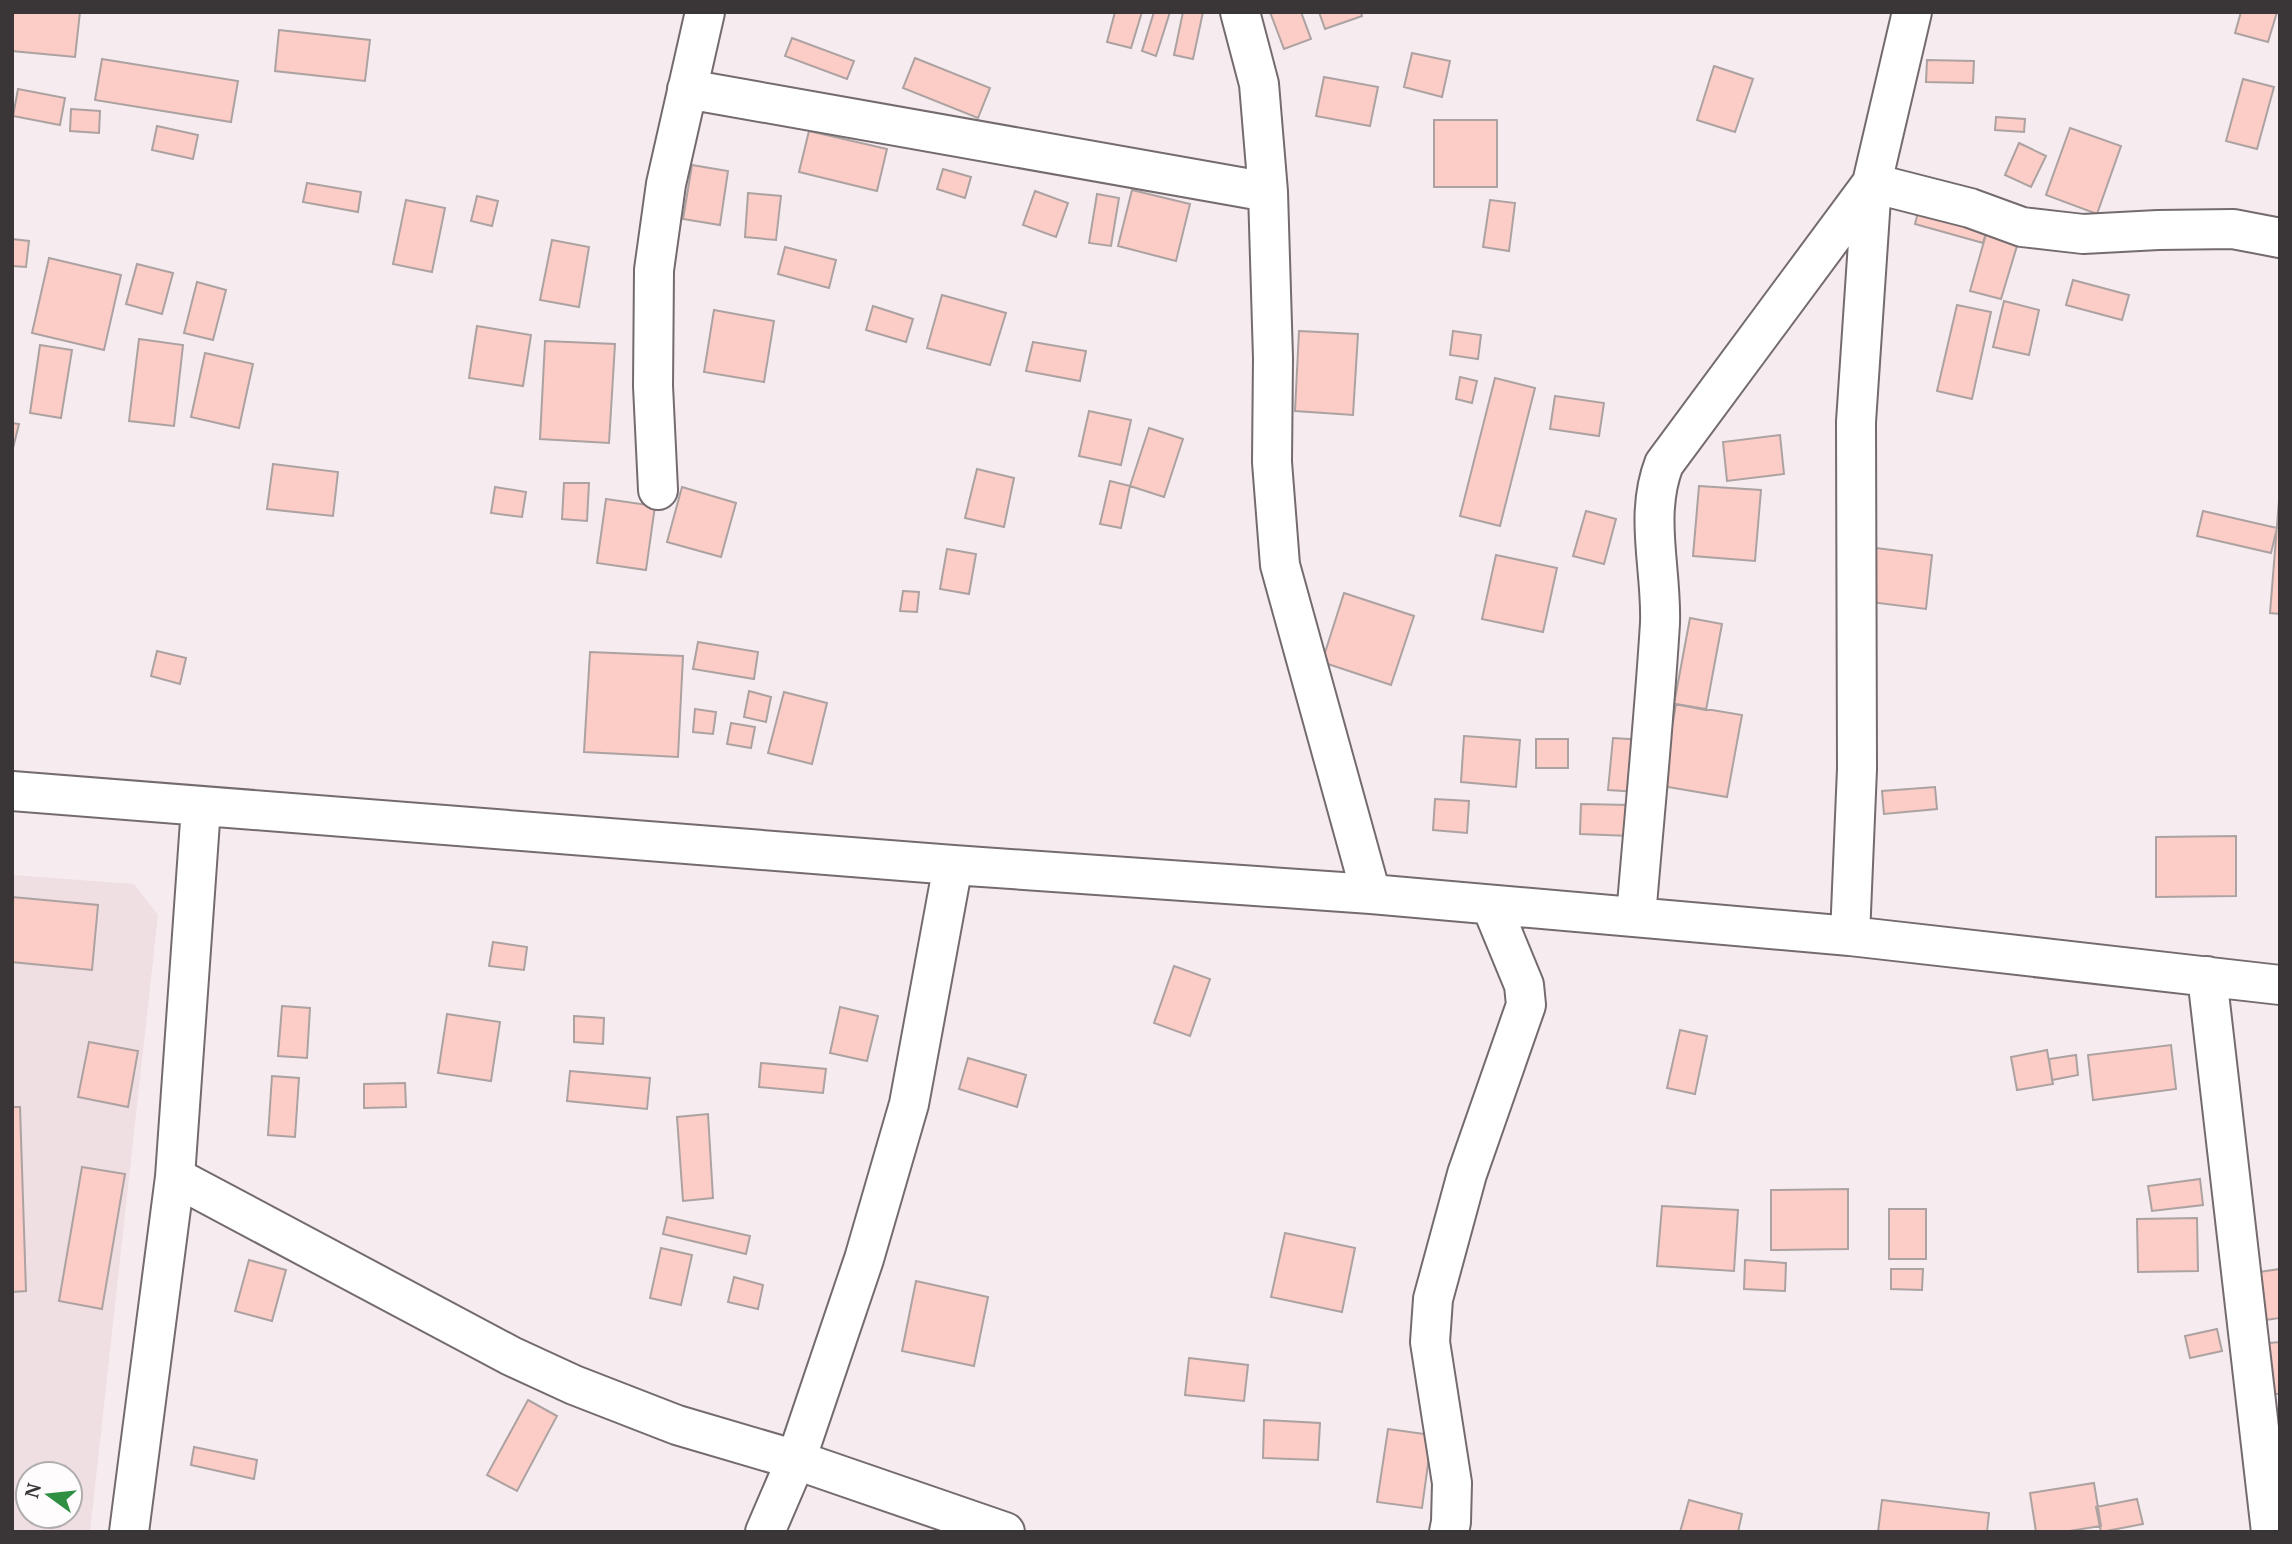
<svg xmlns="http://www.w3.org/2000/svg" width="2292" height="1544" font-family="'PT Serif',serif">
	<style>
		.built { fill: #efdee2; fill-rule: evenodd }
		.building { fill: #fcccc6; stroke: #aca2a1; stroke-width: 2 }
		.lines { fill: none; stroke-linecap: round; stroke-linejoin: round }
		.minor-casing { stroke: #746b6e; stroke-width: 42 }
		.minor { stroke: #fff; stroke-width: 38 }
	</style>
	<rect width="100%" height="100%" fill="#f6ecef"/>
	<path class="built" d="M12 875 134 884 158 915 90 1532H12ZM28 1474H70V1516H28Z"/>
	<path class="building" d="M12 12H80L75 57 12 51Z
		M1115 12H1142L1131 48 1107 42Z
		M1154 12H1170L1156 56 1142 51Z
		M1183 12H1203L1193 59 1174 55Z
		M1270 12H1301L1311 39 1284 49Z
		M1319 12H1361L1362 16 1325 29Z
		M2241 12H2277L2268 42 2235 33Z
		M279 30 370 40 365 81 275 71Z
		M792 38 854 61 847 79 785 56Z
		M1412 53 1450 61 1442 97 1404 87Z
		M915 58 990 88 978 118 903 88Z
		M102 59 238 81 231 122 95 100Z
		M1927 60 1974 61 1973 83 1926 82Z
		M1714 66 1753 79 1735 132 1697 120Z
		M1324 77 1378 87 1370 126 1316 116Z
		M2243 79 2274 87 2257 149 2226 141Z
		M18 89 65 98 60 125 13 116Z
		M71 109 100 111 99 133 70 131Z
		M1996 117 2025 119 2024 132 1995 130Z
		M1434 120H1497V187H1434Z
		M157 126 198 135 193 159 152 150Z
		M2070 128 2121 146 2097 214 2046 195Z
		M809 131 887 149 877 191 799 172Z
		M2019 143 2046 156 2031 187 2005 175Z
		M692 165 728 171 720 225 683 219Z
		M943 169 971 177 965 198 937 189Z
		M307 183 361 192 358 212 303 202Z
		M1132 190 1190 204 1176 261 1118 246Z
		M1035 191 1068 203 1056 237 1023 225Z
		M748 193 781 196 776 240 745 237Z
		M1097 194 1119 198 1111 246 1089 243Z
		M477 196 498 201 492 226 471 221Z
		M406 200 445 208 432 272 393 264Z
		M1490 200 1515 203 1509 251 1483 247Z
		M1919 208 1988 226 1983 243 1915 224Z
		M1988 227 2020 236 2001 299 1970 291Z
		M12 239 29 241 26 267 12 266Z
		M552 240 589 247 579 307 540 300Z
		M785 247 836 260 829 288 778 274Z
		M49 258 121 275 104 350 32 333Z
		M137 264 173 273 162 314 126 304Z
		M2073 280 2129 295 2122 320 2066 305Z
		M197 282 226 290 213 340 184 333Z
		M942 295 1006 313 990 365 927 348Z
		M2004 301 2039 310 2029 355 1993 347Z
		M1957 305 1991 312 1972 399 1937 391Z
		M873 306 913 319 906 342 866 330Z
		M714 310 774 321 764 382 704 372Z
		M477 326 531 335 523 386 469 378Z
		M1299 331 1358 334 1353 415 1295 411Z
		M1453 331 1481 335 1478 359 1450 355Z
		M139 339 183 345 174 426 129 421Z
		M545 341 615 344 609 443 540 439Z
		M1033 342 1086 351 1080 381 1026 371Z
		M40 345 72 350 61 418 30 413Z
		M205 353 253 364 239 428 191 417Z
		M1460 377 1477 381 1472 403 1456 399Z
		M1495 378 1535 388 1500 526 1460 516Z
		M1555 396 1604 403 1599 436 1550 429Z
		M1089 411 1131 420 1121 465 1079 456Z
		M12 423 19 424 12 452Z
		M1149 428 1183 439 1164 497 1130 486Z
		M1780 435 1784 474 1727 481 1723 442Z
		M273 464 338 472 333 516 267 509Z
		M977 469 1014 478 1004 527 965 518Z
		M1110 481 1130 486 1121 528 1100 524Z
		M564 483H589L587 521 562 519Z
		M1699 486 1761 490 1755 561 1693 556Z
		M495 487 526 492 522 517 491 513Z
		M682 487 736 503 721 557 667 542Z
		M2280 488V614L2270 613Z
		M606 499 655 506 646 570 597 563Z
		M1586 511 1616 519 1604 564 1573 556Z
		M2203 511 2277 528 2271 553 2197 536Z
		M1876 548 1932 555 1926 609 1870 602Z
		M947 549 976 554 969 594 940 589Z
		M1496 555 1557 568 1543 632 1482 619Z
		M903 591 919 592 917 612 900 611Z
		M1344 593 1414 616 1391 685 1322 662Z
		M1690 618 1722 624 1706 710 1674 704Z
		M698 642 758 652 754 679 693 669Z
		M157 651 186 658 180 684 151 676Z
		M590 652 683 656 678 757 584 752Z
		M749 691 771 697 766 722 744 717Z
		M784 692 827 703 812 764 768 753Z
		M1676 704 1742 715 1727 797 1662 786Z
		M695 709 716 712 713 734 693 732Z
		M731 723 755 727 751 748 727 744Z
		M1464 736 1520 740 1516 787 1461 782Z
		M1613 738 1644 740 1639 792 1608 790Z
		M1536 739H1568V768H1536Z
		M1935 787 1937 809 1884 814 1882 791Z
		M1435 799 1469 801 1467 833 1433 830Z
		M1581 804 1631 805 1630 836 1580 834Z
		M2236 836V896L2156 897V837Z
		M12 897 98 905 92 970 12 962Z
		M493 942 527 947 524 970 489 966Z
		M1174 966 1210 979 1190 1036 1154 1023Z
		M282 1006 310 1008 307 1058 278 1056Z
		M840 1007 878 1016 867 1061 830 1053Z
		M447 1014 500 1022 491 1081 438 1073Z
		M574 1016 604 1018 603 1044 574 1042Z
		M1680 1030 1707 1036 1695 1094 1667 1088Z
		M89 1042 138 1051 128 1107 78 1097Z
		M2171 1045 2176 1089 2093 1100 2088 1055Z
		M2047 1050 2053 1084 2017 1090 2011 1057Z
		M2076 1055 2078 1075 2052 1080 2049 1059Z
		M968 1058 1026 1075 1017 1107 959 1089Z
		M761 1063 826 1069 823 1093 759 1087Z
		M570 1071 650 1078 647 1109 567 1101Z
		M272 1076 299 1078 295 1137 268 1135Z
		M405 1083 406 1107 364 1108V1084Z
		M12 1107H20L26 1291 12 1292Z
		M708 1114 713 1198 683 1201 677 1117Z
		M82 1167 125 1174 102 1309 59 1301Z
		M2200 1179 2203 1205 2152 1211 2148 1186Z
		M1848 1189V1249L1771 1250V1190Z
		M1662 1206 1738 1210 1734 1271 1657 1266Z
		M1889 1209H1926V1259H1889Z
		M667 1217 750 1236 746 1254 663 1234Z
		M2197 1218 2198 1271 2138 1272 2137 1219Z
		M1285 1233 1355 1248 1342 1312 1271 1297Z
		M661 1248 692 1255 681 1305 650 1298Z
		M249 1260 286 1270 272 1321 235 1311Z
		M1745 1260 1786 1263 1785 1291 1744 1289Z
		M1891 1269H1923L1922 1290 1891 1289Z
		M2280 1269V1318L2258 1321 2252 1273Z
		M734 1277 763 1285 758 1309 728 1302Z
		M916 1281 988 1297 974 1366 902 1351Z
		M2217 1329 2222 1351 2190 1358 2185 1336Z
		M2280 1342V1394H2274L2269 1343Z
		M1189 1358 1248 1365 1244 1401 1185 1395Z
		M528 1400 557 1416 517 1491 487 1475Z
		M1264 1420 1320 1423 1318 1460 1263 1458Z
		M1388 1429 1432 1435 1422 1508 1377 1502Z
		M194 1447 257 1460 254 1479 191 1465Z
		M2094 1483 2101 1526 2063 1532H2036L2030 1493Z
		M2137 1499 2143 1524 2101 1532 2096 1507Z
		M1689 1500 1742 1514 1738 1532H1680Z
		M1882 1500 1989 1513 1987 1532H1878Z"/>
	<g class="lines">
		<defs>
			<path id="minor" d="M1240 12 1259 84 1268 192 1273 358 1272 462 1280 565 1371 894
				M687 89 1268 192
				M658 490 653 386 654 270 666 184 705 12
				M12 791 953 865 1371 894 1850 936 2280 985
				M1636 917C1644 819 1654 721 1660 623 1662 570 1644 516 1664 464L1872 183 1970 208 2022 227 2083 234 2158 230 2233 229 2280 238
				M1850 936 1857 769 1856 422 1872 183 1912 12
				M2207 976 2271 1532
				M175 1177 511 1356 574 1385 677 1425 796 1460 1005 1532
				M129 1532 175 1177 201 807
				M765 1532 796 1460 864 1259 909 1104 953 865
				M1449 1532 1451 1522 1452 1483 1430 1342 1433 1299 1467 1174 1526 1005 1524 985 1491 905"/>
		</defs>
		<use href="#minor" class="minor-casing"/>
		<use href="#minor" class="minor"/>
	</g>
	<rect width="2292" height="1544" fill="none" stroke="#3a3637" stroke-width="28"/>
	<g transform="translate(49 1495) rotate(285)"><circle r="33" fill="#fefcfd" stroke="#b0adae" stroke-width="2"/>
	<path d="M0-5L12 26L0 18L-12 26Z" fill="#2f8f42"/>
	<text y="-10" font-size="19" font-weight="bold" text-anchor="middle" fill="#3a3637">N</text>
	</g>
</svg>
